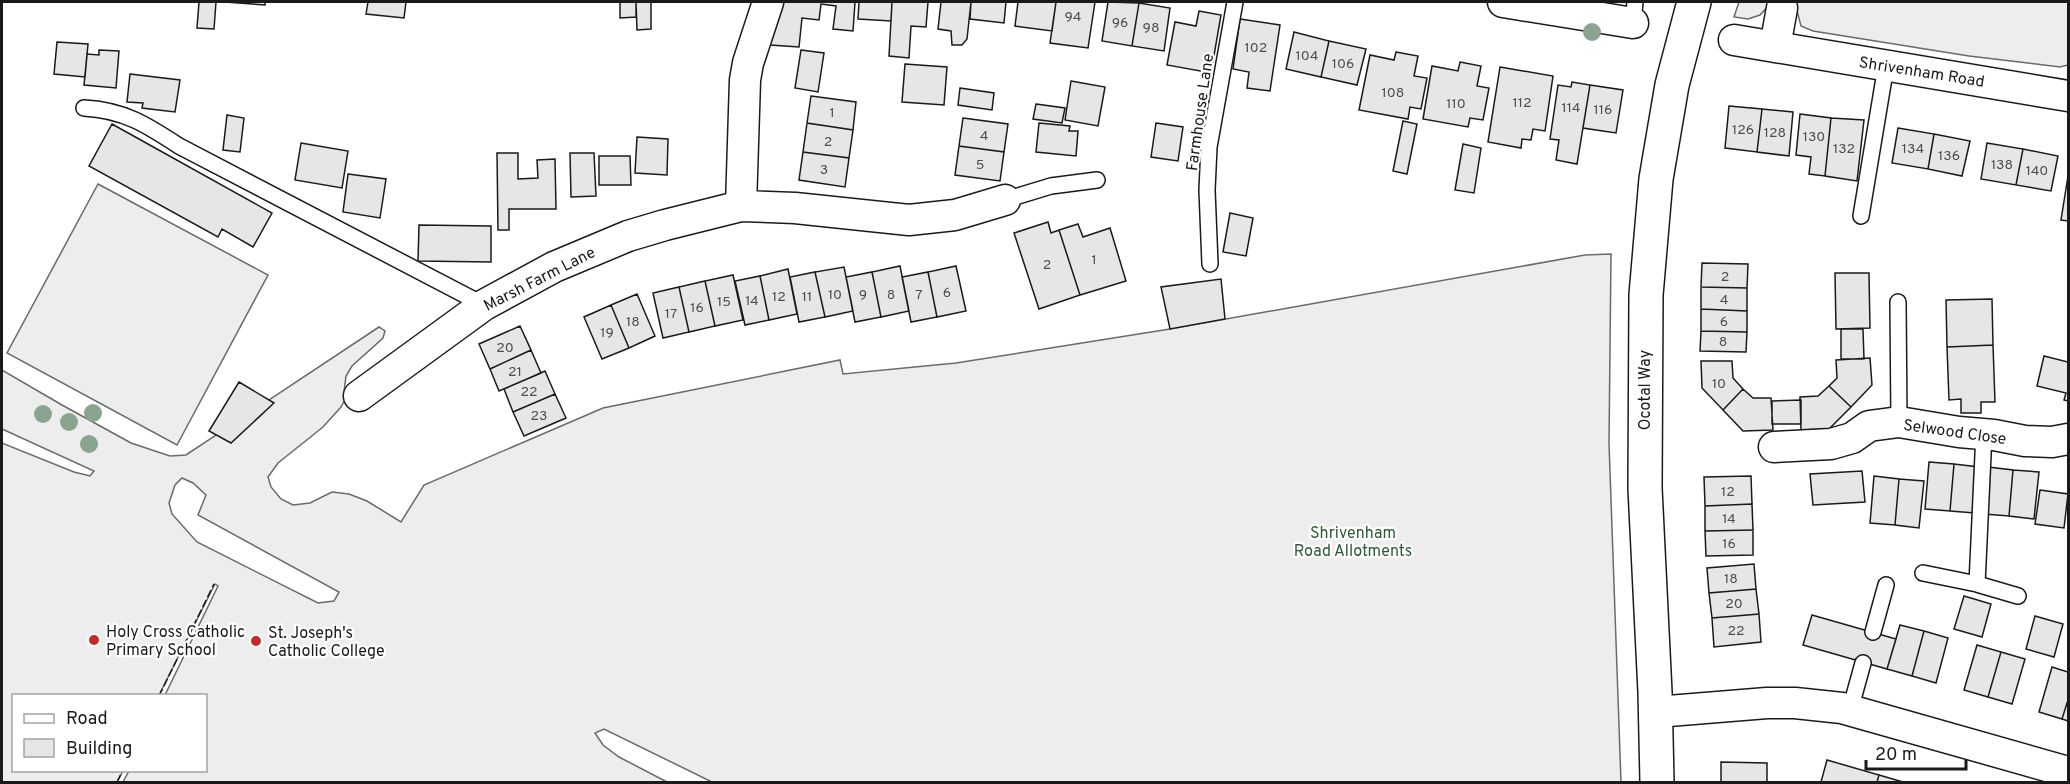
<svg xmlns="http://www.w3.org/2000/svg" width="2070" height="784" font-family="Overpass,sans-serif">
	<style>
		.built { fill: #ededed; stroke: #6a6a6a; stroke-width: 1.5; fill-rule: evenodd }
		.building { fill: #e6e6e6; stroke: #1a1a1a; stroke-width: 1.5 }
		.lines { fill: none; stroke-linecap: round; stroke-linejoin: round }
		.service-casing { stroke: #1a1a1a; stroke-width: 18 }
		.minor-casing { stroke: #1a1a1a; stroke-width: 33 }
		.primary-casing { stroke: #1a1a1a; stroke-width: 36 }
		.service { stroke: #fff; stroke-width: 15 }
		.minor { stroke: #fff; stroke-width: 30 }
		.primary { stroke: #fff; stroke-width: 33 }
		.fence { stroke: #1a1a1a; stroke-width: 1.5; stroke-dasharray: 8 3; stroke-linecap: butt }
		.tree { fill: #8aa48f }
		.poi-dot { fill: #c62828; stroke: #fff; stroke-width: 2 }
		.labels { text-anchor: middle; stroke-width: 4.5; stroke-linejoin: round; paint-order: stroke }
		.number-label { font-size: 14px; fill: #4d4d4d }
		.street-label { font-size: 16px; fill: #1a1a1a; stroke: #fff }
		.park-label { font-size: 16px; fill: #2b5a34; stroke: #fff }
		.poi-label { font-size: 16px; fill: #1a1a1a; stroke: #fff; text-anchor: start }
	</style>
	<rect width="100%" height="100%" fill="#fff"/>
	<path class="built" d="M1739 2H1772L1760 15 1748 19 1734 17Z
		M1792 2H2068V65L2060 67 1969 56 1813 31 1801 26 1795 3Z
		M98 184 268 275 177 445 7 353Z
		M1611 254 1609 443 1621 782H712L604 729 595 733 603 745 619 757 667 782H123L129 771 206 770V696L165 695 218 586 215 584 159 695 14 696V770L123 771 117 782H2V443L74 472 90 476 94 471 2 429V370L62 405 131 443 170 456 186 455 379 327 385 331 383 338 352 366 346 376 344 392 347 396 341 407 323 427 278 463 268 477 271 487 281 499 293 505 310 503 332 492 349 494 367 501 401 522 424 485 603 408 840 360 843 374 956 363 1170 329 1585 255ZM182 478 193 483 206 495 198 515 339 592 334 601 318 603 197 542 172 514 169 503 175 485Z"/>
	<path class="building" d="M199 2H216L214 29 197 28Z
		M225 2H265V5Z
		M368 2H406L404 18 366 14Z
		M620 2H636V17L620 18Z
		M636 2H651V29L637 30Z
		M784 2H855L853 31 833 29 836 6 821 4 819 20 802 18 799 47 770 45Z
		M859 2H892L891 21 858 19Z
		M892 2H928L926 27 911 26 909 58 889 56Z
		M941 2H971L967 39 962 45H952L951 31 938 29Z
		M971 2H1006L1004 23 970 19Z
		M1018 2H1056L1052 31 1015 26Z
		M1056 2H1095L1088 48 1050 43Z
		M1108 2 1139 3 1132 46 1102 41Z
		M1139 3 1170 8 1164 51 1132 46Z
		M1199 11 1221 15 1211 73 1167 65 1175 22 1196 26Z
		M1240 19 1280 25 1270 91 1247 88 1249 72 1233 69Z
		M1294 32 1329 41 1321 77 1286 69Z
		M1329 41 1366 49 1357 85 1321 77Z
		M57 42 88 44 85 77 54 74Z
		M99 50 119 51 116 88 84 85 87 54 99 55Z
		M801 50 824 53 818 92 795 88Z
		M1396 52 1418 56 1414 76 1427 78 1421 109 1410 107 1408 119 1359 110 1370 55 1394 60Z
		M1460 62 1481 66 1477 86 1489 88 1483 120 1470 118 1468 127 1423 119 1432 66 1458 71Z
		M905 64 947 67 944 105 902 102Z
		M1500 67 1553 76 1545 131 1533 129 1531 140 1522 139 1521 148 1488 142Z
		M130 74 180 80 175 112 142 108 143 103 127 102Z
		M1071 81 1105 87 1098 126 1065 120Z
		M1572 82 1590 85 1577 164 1556 160 1559 140 1550 139 1558 85 1571 87Z
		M1590 85 1623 90 1616 133 1583 128Z
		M960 88 994 93 992 110 958 105Z
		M811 96 856 102 853 130 807 123Z
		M1036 104 1065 108 1062 123 1033 119Z
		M1729 106 1762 109 1757 152 1725 148Z
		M1762 109 1793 112 1789 156 1757 152Z
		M1800 114 1831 118 1825 176 1809 174 1811 157 1796 155Z
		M227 115 244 118 240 152 223 150Z
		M963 118 1008 124 1004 152 959 146Z
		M1831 118 1864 120 1857 181 1825 176Z
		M1403 121 1417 124 1407 174 1393 171Z
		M807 123 853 130 849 158 803 152Z
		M1039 123 1070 126 1069 131H1078L1076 156 1036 152Z
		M1156 123 1183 127 1178 161 1151 157Z
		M112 124 272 213 253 247 222 229 218 237 89 166Z
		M1898 128 1934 134 1928 169 1892 163Z
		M1934 134 1970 141 1962 176 1928 169Z
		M637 137 668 139 667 175 635 173Z
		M301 143 348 151 342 188 295 180Z
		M1987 143 2023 149 2016 185 1981 179Z
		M1463 144 1481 148 1474 193 1455 190Z
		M959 146 1004 152 1000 181 955 175Z
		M2023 149 2058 156 2051 191 2016 185Z
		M803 152 849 158 845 187 799 180Z
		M497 153H518V179L538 178 537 160 555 159 556 209H509V230H498Z
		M570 153H594L596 196 571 197Z
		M599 156H630L631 185H599Z
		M348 174 386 179 380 218 343 212Z
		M2068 176V221L2061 220Z
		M1230 213 1253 218 1246 256 1223 252Z
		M1048 222 1051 233 1059 230 1080 295 1039 309 1014 233Z
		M1078 224 1083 237 1110 228 1126 281 1080 295 1059 230Z
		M419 225 491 226V262L418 261Z
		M1702 263 1748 264 1747 288 1701 287Z
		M900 266 909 311 881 317 872 272Z
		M956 266 966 311 937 317 928 272Z
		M844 267 853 311 825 317 815 272Z
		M788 269 797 314 769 320 760 276Z
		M815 272 825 317 799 322 790 277Z
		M872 272 881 317 855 322 846 277Z
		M928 272 937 317 911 322 902 277Z
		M1835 273H1869L1870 328 1836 329Z
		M733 275 743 320 715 326 705 281Z
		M760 276 769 320 745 325 735 281Z
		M1221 279 1225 319 1170 329 1161 287Z
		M705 281 715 326 689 332 679 287Z
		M679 287 689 332 663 338 653 293Z
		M1701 287 1747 288V311L1701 309Z
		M637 294 655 336 629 348 611 305Z
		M1992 299 1993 345 1947 347 1946 300Z
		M611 305 629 348 602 359 584 317Z
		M1701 309 1747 311V332L1701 331Z
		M520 326 531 350 490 369 479 344Z
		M1841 329H1863L1864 359H1841Z
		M1701 331 1747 332 1746 352 1700 351Z
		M1993 345 1995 402H1981V413H1961V399L1949 400 1947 347Z
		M531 350 541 373 499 391 490 369Z
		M2044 356 2068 362V401L2064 400 2066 393 2037 386Z
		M1870 358 1872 385 1851 407 1829 386 1837 378 1836 360Z
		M1701 361H1732L1733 378 1743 389 1723 410 1702 388Z
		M545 371 555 394 513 412 504 389Z
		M239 382 274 403 231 443 209 431Z
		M1829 386 1851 407 1829 429 1801 430 1800 397 1818 396Z
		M1743 389 1753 398H1771L1773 430 1743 431 1723 410Z
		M555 394 566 418 524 436 513 412Z
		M1801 400V424H1772V401Z
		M1929 462 1954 464 1950 511 1925 509Z
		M1954 464 1979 467 1975 513 1950 511Z
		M1988 467 2013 470 2009 516 1984 514Z
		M2013 470 2039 472 2034 519 2009 516Z
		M1862 471 1865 502 1813 505 1810 474Z
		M1751 476 1752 504 1705 506 1704 477Z
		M1874 476 1899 479 1895 525 1870 523Z
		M1899 479 1924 481 1919 528 1895 525Z
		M2040 490 2068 494 2064 528 2035 524Z
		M1752 504 1753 530 1705 531V506Z
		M1753 530V555L1706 556 1705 531Z
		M1754 564 1756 589 1709 593 1707 568Z
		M1756 589 1759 614 1712 618 1709 593Z
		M1964 596 1991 604 1982 637 1954 629Z
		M1759 614 1761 642 1714 647 1712 618Z
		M1812 615 1896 639 1887 669 1803 645Z
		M2035 616 2063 624 2054 657 2026 649Z
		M1900 625 1924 631 1912 676 1887 669Z
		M1924 631 1948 638 1936 683 1912 676Z
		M1977 645 2001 652 1988 697 1964 690Z
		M2001 652 2025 659 2012 704 1988 697Z
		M2052 667 2068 672V700L2062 719 2039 712Z
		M2068 700V721L2062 719Z
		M1827 760 1879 775 1877 782H1821Z
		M1721 762 1767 763V782H1721Z
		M1879 775 1903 782H1877Z"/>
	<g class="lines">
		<defs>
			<path id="service" d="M1633 23 1635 2
				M84 108C124 110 147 125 179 146L484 305
				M1005 200 1051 186 1097 180
				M1861 216 1886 66
				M1210 264 1207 190 1209 147 1235 2
				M1898 302 1899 422
				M1923 573 1977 584 2018 596
				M1977 584 1984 433
				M1873 632 1886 585
				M1850 710 1863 663"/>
			<path id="minor" d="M1503 2 1633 23
				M1734 40 2068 96
				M1775 47 1782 8
				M741 206 795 208 909 220 955 215 1005 200
				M359 396 484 305 554 267 628 236 665 225 741 206 745 80 748 63 768 2
				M1774 447 1831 444 1852 438 1869 426 1899 422 1959 432 1994 435 2025 441 2052 442 2068 439
				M1656 712 1767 703H1795L1842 708 2068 772"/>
			<path id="primary" d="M1657 782 1655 692 1645 488 1646 295 1656 179 1672 85 1694 2"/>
		</defs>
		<use href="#service" class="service-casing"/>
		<use href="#minor" class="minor-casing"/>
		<use href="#primary" class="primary-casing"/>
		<use href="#service" class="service"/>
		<use href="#minor" class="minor"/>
		<use href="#primary" class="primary"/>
		<path class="fence" d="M159 696 214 584
			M117 782 123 770"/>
	</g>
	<g class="tree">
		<circle cx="1592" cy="32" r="9"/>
		<circle cx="93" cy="413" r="9"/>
		<circle cx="43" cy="414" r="9"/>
		<circle cx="69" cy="422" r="9"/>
		<circle cx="89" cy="444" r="9"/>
	</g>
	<g class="poi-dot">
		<circle cx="94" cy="640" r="6"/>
		<circle cx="256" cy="641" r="6"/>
	</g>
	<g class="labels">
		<g class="number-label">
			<text x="1073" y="21">94</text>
			<text x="1120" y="27">96</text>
			<text x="1151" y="32">98</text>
			<text x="1256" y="52">102</text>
			<text x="1307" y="60">104</text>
			<text x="1343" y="68">106</text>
			<text x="1393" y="97">108</text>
			<text x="1522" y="107">112</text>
			<text x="1456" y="108">110</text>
			<text x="1571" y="112">114</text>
			<text x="1603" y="114">116</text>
			<text x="832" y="117">1</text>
			<text x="1743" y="134">126</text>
			<text x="1775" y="137">128</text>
			<text x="984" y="140">4</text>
			<text x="1814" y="141">130</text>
			<text x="828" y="146">2</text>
			<text x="1844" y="153">132</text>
			<text x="1913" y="153">134</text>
			<text x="1949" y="160">136</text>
			<text x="980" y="169">5</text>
			<text x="2002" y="169">138</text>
			<text x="824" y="174">3</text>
			<text x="2037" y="175">140</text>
			<text x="1094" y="264">1</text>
			<text x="1047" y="269">2</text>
			<text x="1725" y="281">2</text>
			<text x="947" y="297">6</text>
			<text x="835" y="299">10</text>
			<text x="863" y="299">9</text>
			<text x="891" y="299">8</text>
			<text x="919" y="299">7</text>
			<text x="779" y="301">12</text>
			<text x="807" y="301">11</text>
			<text x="1724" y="304">4</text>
			<text x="752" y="305">14</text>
			<text x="724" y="306">15</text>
			<text x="697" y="312">16</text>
			<text x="671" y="318">17</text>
			<text x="633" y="326">18</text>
			<text x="1724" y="326">6</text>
			<text x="607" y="337">19</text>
			<text x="1723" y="346">8</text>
			<text x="505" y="352">20</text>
			<text x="515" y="376">21</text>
			<text x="1719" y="388">10</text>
			<text x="529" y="396">22</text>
			<text x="539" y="420">23</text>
			<text x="1728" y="496">12</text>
			<text x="1729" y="523">14</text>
			<text x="1729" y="548">16</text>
			<text x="1731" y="583">18</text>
			<text x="1734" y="608">20</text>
			<text x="1736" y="635">22</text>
		</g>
		<g class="street-label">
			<text transform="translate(1922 71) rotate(9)" y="6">Shrivenham Road</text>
			<text transform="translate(1199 112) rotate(-82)" y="6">Farmhouse Lane</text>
			<text transform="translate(539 278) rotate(-27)" y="6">Marsh Farm Lane</text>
			<text transform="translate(1644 390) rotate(-90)" y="6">Ocotal Way</text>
			<text transform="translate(1955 431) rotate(8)" y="6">Selwood Close</text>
		</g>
		<g class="park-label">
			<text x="1353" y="538">Shrivenham<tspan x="1353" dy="18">Road Allotments</tspan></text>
		</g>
		<g class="poi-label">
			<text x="106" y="637">Holy Cross Catholic<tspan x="106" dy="18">Primary School</tspan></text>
			<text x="268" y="638">St. Joseph's<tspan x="268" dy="18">Catholic College</tspan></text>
		</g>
	</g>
	<rect width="2070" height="784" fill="none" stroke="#1a1a1a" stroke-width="6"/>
	<rect x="12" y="694" width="195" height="78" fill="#ffffff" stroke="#a3a3a3" stroke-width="1.5"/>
	<rect x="24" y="714" width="30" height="9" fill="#ffffff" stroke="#a3a3a3" stroke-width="1.5"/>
	<text x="66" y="724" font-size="18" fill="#1a1a1a">Road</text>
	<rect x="24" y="739" width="30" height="18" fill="#e6e6e6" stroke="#a3a3a3" stroke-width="1.5"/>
	<text x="66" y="754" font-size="18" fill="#1a1a1a">Building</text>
	<path d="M1866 760v9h100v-9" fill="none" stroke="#1a1a1a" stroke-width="3"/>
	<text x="1875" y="760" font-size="18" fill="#1a1a1a" stroke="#ffffff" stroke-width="4.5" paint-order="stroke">20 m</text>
</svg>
